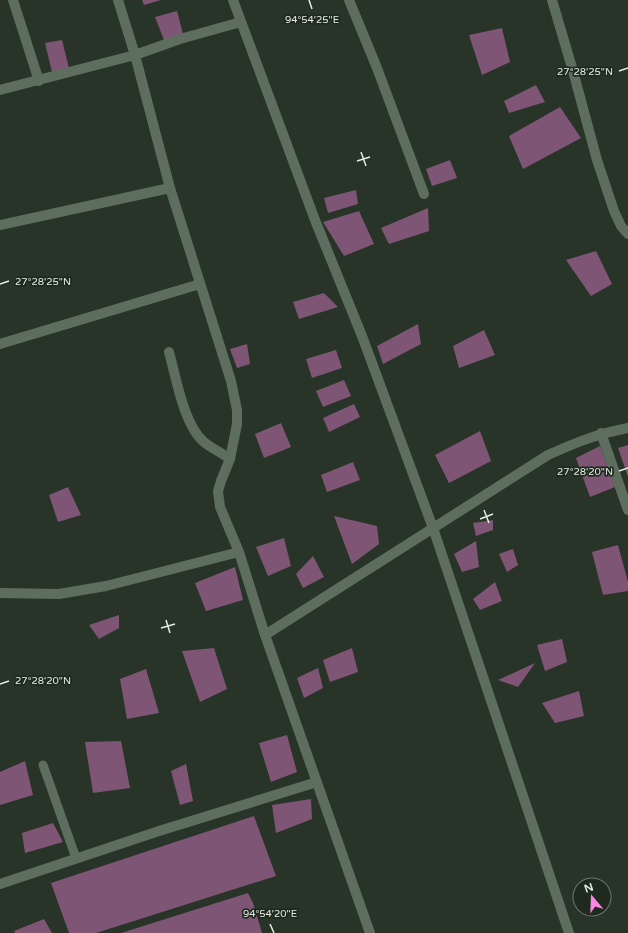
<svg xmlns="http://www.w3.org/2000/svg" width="628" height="933" font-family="'Varela Round',sans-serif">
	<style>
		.building { fill: #7f5575 }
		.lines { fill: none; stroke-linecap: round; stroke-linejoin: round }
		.lane { stroke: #5e6e5e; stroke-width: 9 }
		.street { stroke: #5e6e5e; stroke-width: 10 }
		.ticks { fill: none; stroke: #e4ece4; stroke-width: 1.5 }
		.ticks-label { font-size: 10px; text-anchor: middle; fill: #e4ece4; stroke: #1f2a1e; stroke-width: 3.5; stroke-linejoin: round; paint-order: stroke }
	</style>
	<rect width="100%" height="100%" fill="#283428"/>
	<path class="building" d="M142 0H161L144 5Z
		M177 11 183 34 164 40 155 17Z
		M502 28 510 62 482 75 469 35Z
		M62 40 69 68 52 72 45 43Z
		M536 85 545 102 509 113 504 101Z
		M560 107 581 138 523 169 509 136Z
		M450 160 457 178 432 186 426 169Z
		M356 190 358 204 328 213 324 198Z
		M428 208 429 231 389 244 381 228Z
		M359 211 374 244 344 256 323 222Z
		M596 251 612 284 591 296 566 260Z
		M324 293 338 307 299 319 293 302Z
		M418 324 421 344 383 364 377 346Z
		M484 330 495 355 459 368 453 346Z
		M247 344 250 364 237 368 230 349Z
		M336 350 342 368 312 378 306 359Z
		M344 380 351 396 323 407 316 391Z
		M354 404 360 417 329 432 323 418Z
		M281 423 291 447 264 458 255 434Z
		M480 431 491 461 449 483 435 455Z
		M628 445V477L618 448Z
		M600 446 615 487 590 497 576 458Z
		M353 462 360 480 327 492 321 475Z
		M68 487 81 515 58 522 49 495Z
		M334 516 377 526 379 544 352 564Z
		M493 520V530L476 536 473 523Z
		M284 538 291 566 268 576 256 547Z
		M476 541 479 567 462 572 454 554Z
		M618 545 628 582V591L603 595 592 552Z
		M513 549 518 565 507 572 499 554Z
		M313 556 324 577 303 588 296 574Z
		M235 567 243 600 206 611 195 583Z
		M495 582 502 601 480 610 473 599Z
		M119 615V628L99 639 89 625Z
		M562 639 567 662 545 671 537 645Z
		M214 648 227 689 200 702 182 651Z
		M352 648 358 672 330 682 323 660Z
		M535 663 518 687 498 680Z
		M318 668 323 688 304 698 297 678Z
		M146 669 159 713 127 719 120 679Z
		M579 691 584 716 555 723 542 703Z
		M287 735 297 772 271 782 259 743Z
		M121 741 130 788 93 793 85 742Z
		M25 761 33 795 0 805V772Z
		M186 764 193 801 180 805 171 771Z
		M311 799 312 819 276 833 272 805Z
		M254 816 276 876 96 933H69L51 883Z
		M53 823 63 842 25 853 22 833Z
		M248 893 253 903 262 933H121Z
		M44 919 52 933H15L14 931Z"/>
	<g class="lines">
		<path class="lane" d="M43 765 76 858"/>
		<path class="street" d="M13 0 39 81
			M118 0 135 55 170 188 231 381 237 410V424L230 459 221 481 218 491 220 507 239 552 265 635 370 933
			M233 0 315 220 362 336 433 528 569 933
			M349 0 377 68 424 194
			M552 0 573 71 597 160 614 211 621 226 628 234
			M0 90 135 55 180 39 241 22
			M0 225 170 188
			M0 344 200 284
			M169 352C176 377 184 426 204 442 211 448 222 453 230 459
			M601 433 628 510
			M0 593 59 594 106 586 239 552
			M265 635 548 455C577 442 597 434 628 428
			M0 884 159 831 317 782"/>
	</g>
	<path class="ticks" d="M309 0 312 9M619 71 628 68M361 152 366 166M357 161 370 157M0 284 9 281M619 471 628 468M484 510 489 523M480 519 493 514M166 620 170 633M161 628 175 624M0 684 9 681M270 924 274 933"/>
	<g class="ticks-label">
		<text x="312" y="23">94°54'25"E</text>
		<text x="585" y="75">27°28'25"N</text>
		<text x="43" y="285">27°28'25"N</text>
		<text x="585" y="475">27°28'20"N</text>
		<text x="43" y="684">27°28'20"N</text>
		<text x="270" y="917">94°54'20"E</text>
	</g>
	<g transform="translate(592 897) rotate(341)"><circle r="19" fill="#1f2a1e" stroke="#6e786d"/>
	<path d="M0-3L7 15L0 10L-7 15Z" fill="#fc86e4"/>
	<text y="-6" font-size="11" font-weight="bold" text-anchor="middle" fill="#e4ece4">N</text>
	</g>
</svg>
